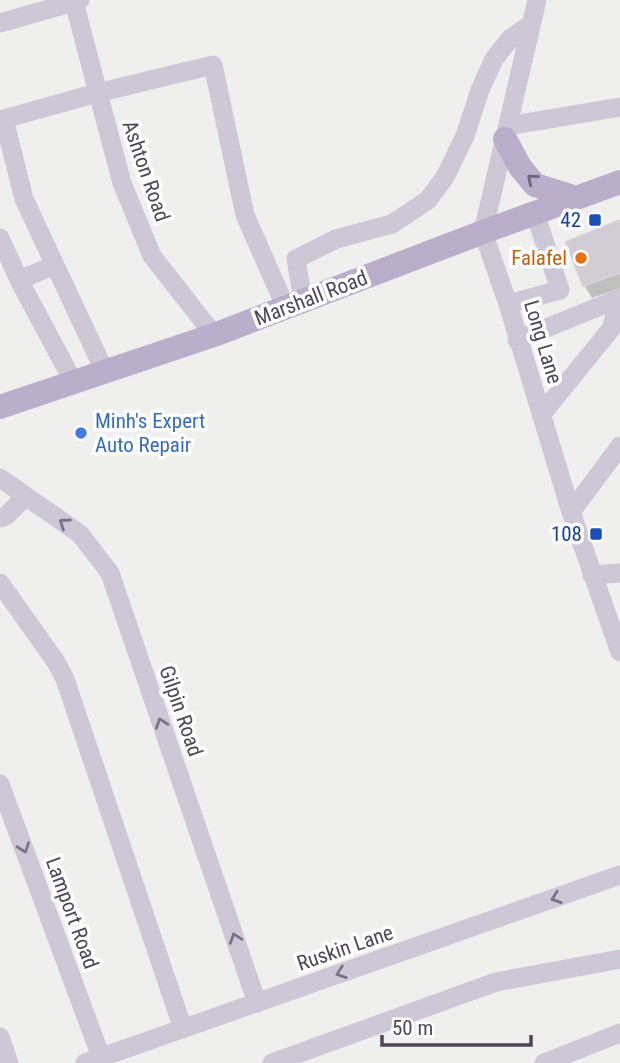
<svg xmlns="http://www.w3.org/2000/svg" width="620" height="1063" font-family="'Roboto Condensed',sans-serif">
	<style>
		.shadow { fill: #0003 }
		.building { fill: #d2cdd4; stroke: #d5d1d8; stroke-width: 2 }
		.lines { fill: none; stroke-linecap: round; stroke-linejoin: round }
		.minor { stroke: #cdc7d6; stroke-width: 19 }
		.major { stroke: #baaeca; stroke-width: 24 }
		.oneway { stroke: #6e657b }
		.oneway2 { stroke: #7a7385 }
		.transit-dot { fill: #1a4fb4; stroke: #fff; stroke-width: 2.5 }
		.food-dot { fill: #e8710a; stroke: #fff; stroke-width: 2.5 }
		.shop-dot { fill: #3f7fe0; stroke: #fff; stroke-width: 2.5 }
		.labels { text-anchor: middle; stroke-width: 7; stroke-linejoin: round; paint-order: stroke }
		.street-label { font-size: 21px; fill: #4e4659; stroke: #fff }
		.transit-label { font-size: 21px; fill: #164399; stroke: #fff; text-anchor: end }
		.food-label { font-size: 21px; fill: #c56008; stroke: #fff; text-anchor: end }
		.shop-label { font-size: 21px; fill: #366cbe; stroke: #fff; text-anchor: start }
	</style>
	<rect width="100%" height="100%" fill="#efefed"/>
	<path class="shadow" d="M620 222V288L592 298 584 285Z"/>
	<path class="building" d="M620 220V273L583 286 566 242Z"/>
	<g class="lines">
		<path class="minor" d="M537 0 483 232 508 304 571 512 620 652
			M74 2 122 183 152 256 214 335
			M0 23 80 0
			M4 119 24 199 105 372
			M0 120 97 93 213 65 245 215 286 308
			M508 126 620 107
			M0 238 19 280 74 383
			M19 280 55 265
			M303 301 296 259 336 239 392 224 428 200 445 177 465 136 480 90 494 59 510 39 531 24
			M508 304 560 290 535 213
			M517 340 620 298
			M541 415 611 329 620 299
			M0 478 80 534 110 573 257 1003
			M571 512 620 446
			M0 518 6 516 26 496
			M592 575 620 573
			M0 583 56 662 65 679 183 1029
			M0 784 101 1057
			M0 1037 9 1063
			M85 1063 620 875
			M272 1063 496 982 620 959
			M544 1063 620 1033"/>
		<path class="major" d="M505 139 520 167 535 185 576 198
			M0 407 214 335 483 232 620 182"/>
	</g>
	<defs><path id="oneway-chevron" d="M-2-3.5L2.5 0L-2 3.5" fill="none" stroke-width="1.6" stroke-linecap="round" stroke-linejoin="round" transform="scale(1.75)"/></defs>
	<use class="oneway" href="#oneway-chevron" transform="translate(532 179) rotate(-139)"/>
	<g class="oneway2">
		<use href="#oneway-chevron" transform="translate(64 523) rotate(-145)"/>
		<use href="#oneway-chevron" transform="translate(161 723) rotate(-109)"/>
		<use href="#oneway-chevron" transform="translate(24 848) rotate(70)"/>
		<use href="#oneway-chevron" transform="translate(556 898) rotate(161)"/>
		<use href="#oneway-chevron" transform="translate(235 938) rotate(-109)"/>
		<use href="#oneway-chevron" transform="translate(341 973) rotate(161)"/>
	</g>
	<g class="transit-dot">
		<rect x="588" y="213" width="14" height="14" rx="3.5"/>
		<rect x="589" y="527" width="14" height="14" rx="3.5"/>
	</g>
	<circle class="food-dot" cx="581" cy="258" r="7"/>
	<circle class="shop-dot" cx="81" cy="433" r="7"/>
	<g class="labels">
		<g class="street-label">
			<text transform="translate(146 171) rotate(71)" y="7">Ashton Road</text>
			<text transform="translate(311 298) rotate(-21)" y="7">Marshall Road</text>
			<text transform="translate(543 342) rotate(73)" y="7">Long Lane</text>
			<text transform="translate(181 711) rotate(71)" y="7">Gilpin Road</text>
			<text transform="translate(72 913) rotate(70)" y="7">Lamport Road</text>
			<text transform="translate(345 948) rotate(-19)" y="7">Ruskin Lane</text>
		</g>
		<g class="transit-label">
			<text x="581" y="227">42</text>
			<text x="582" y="541">108</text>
		</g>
		<g class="food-label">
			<text x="567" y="265">Falafel</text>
		</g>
		<g class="shop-label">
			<text x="95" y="428">Minh's Expert<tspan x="95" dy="24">Auto Repair</tspan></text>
		</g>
	</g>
	<path d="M382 1035v10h149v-10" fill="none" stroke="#4e4659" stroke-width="3.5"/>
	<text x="392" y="1035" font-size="21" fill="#4e4659" stroke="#ffffff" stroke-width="5" paint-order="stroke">50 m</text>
</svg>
